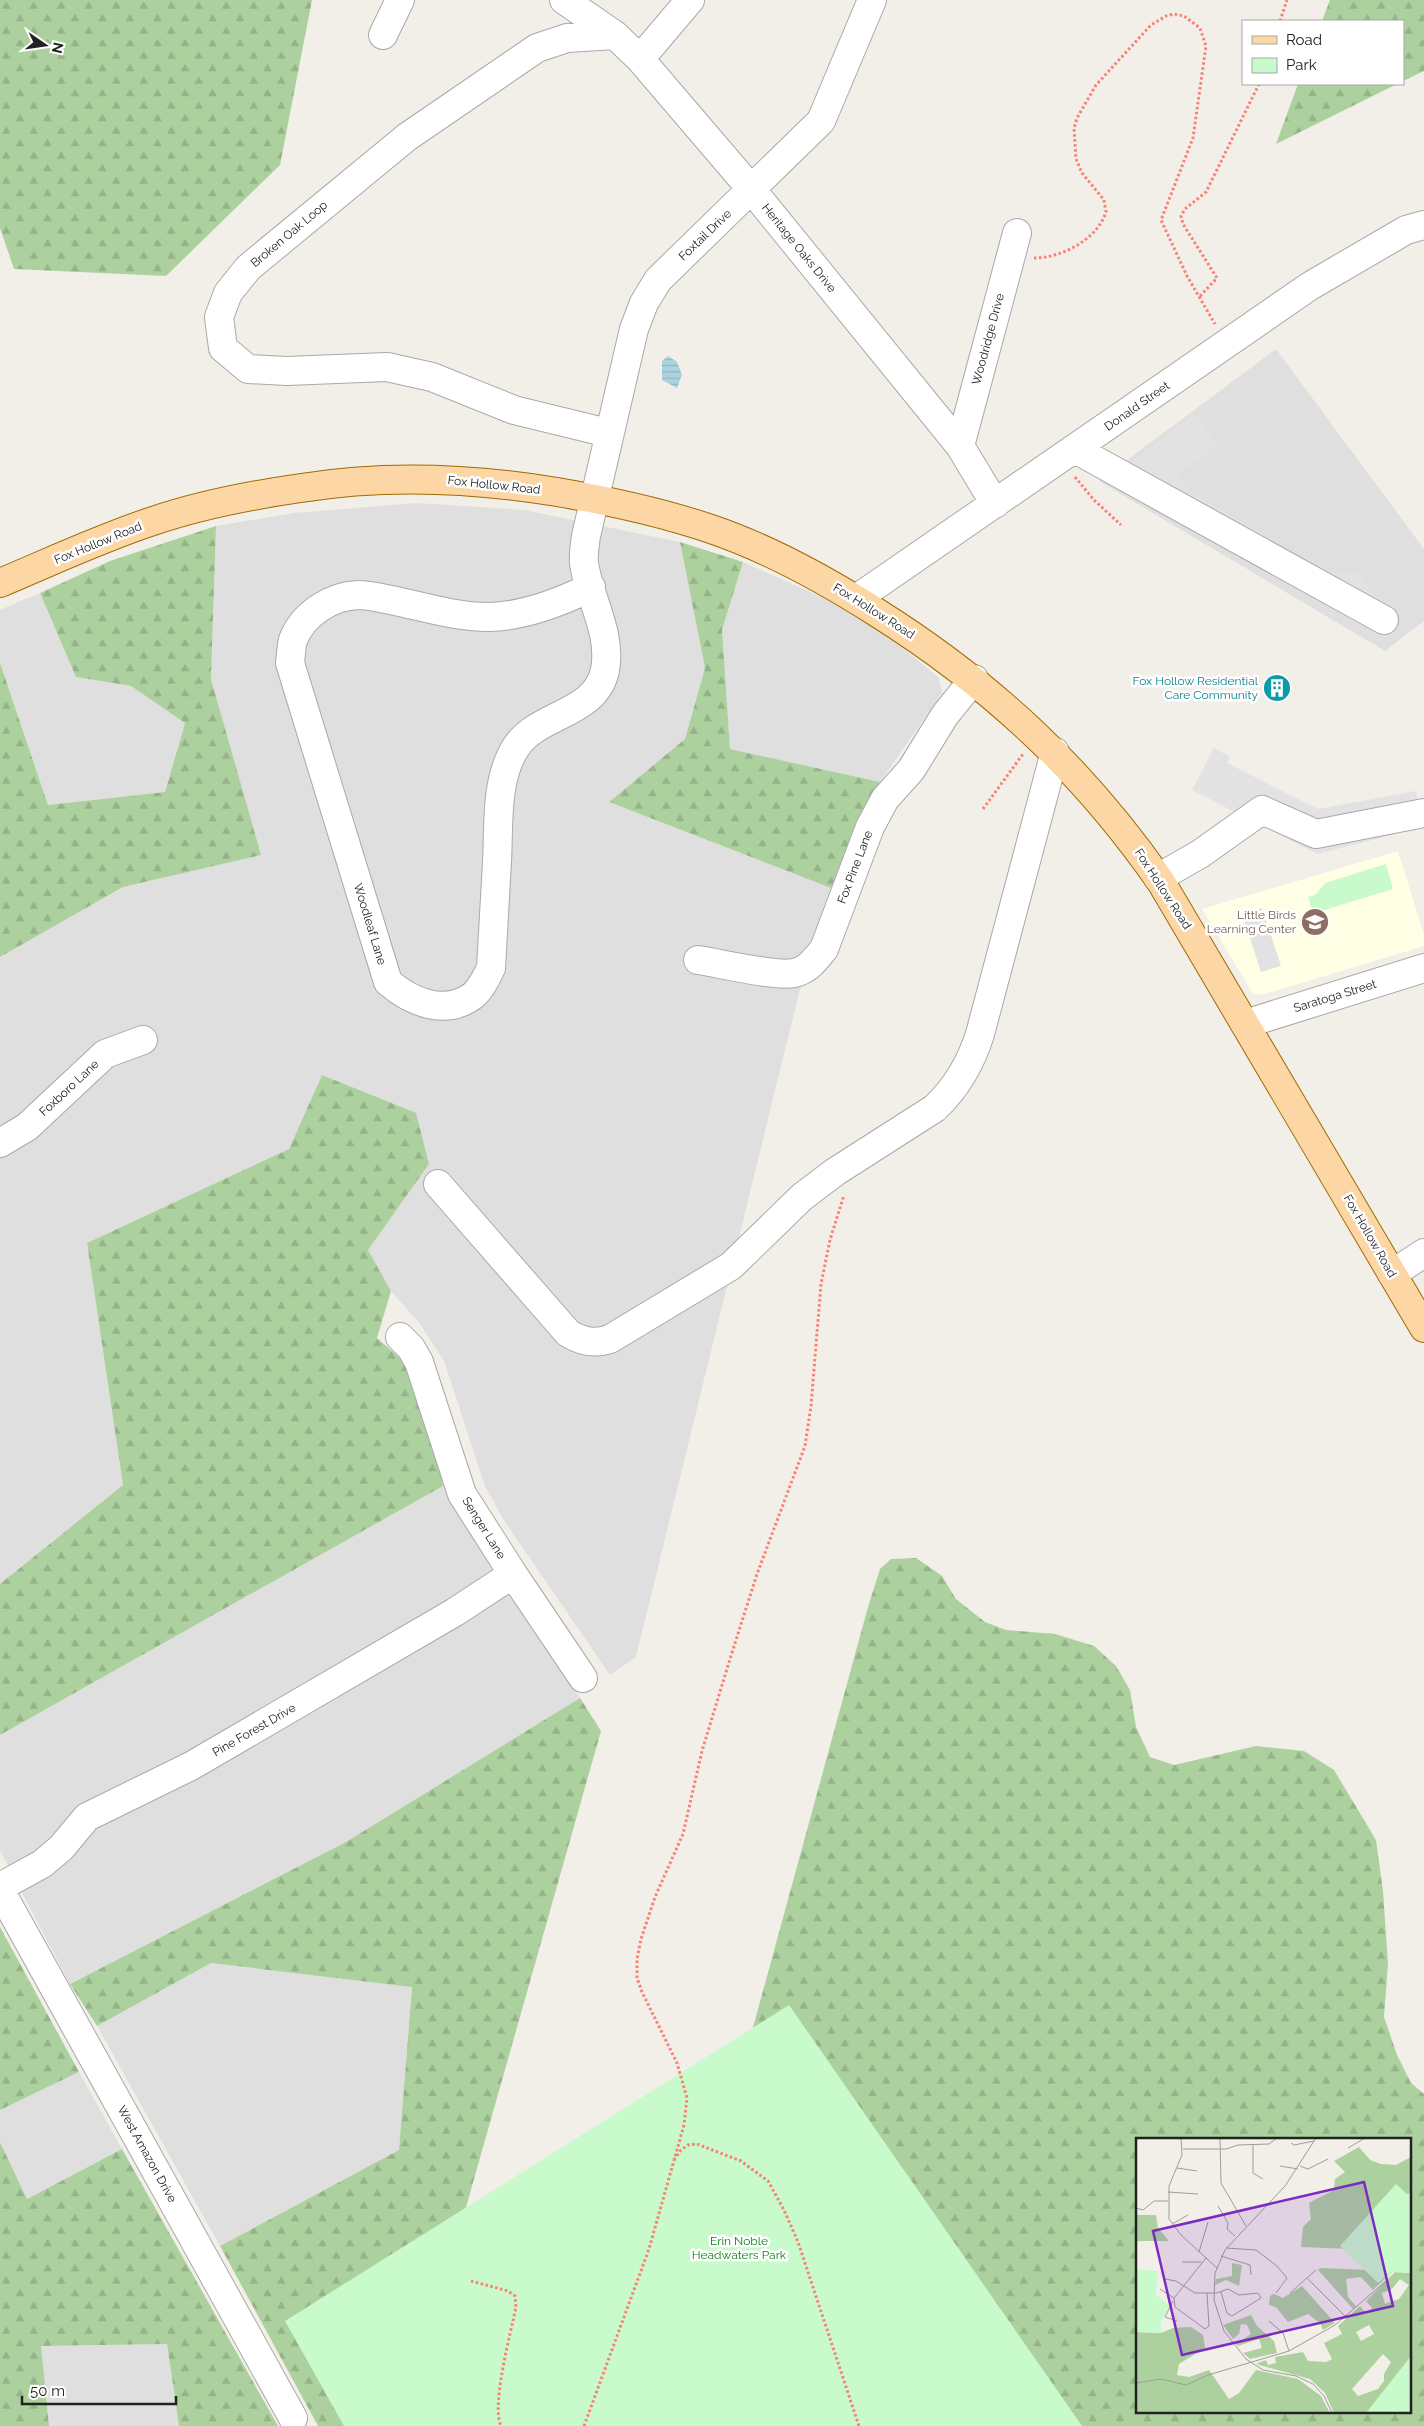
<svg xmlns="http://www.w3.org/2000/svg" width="1424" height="2426" font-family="Raleway,sans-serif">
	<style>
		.residential { fill: #e0dfdf }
		.education { fill: #ffffe5 }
		.forest { fill: url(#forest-firs); fill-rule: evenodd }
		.park { fill: #c8facc }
		.parking { fill: #e2e2e2 }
		.water { fill: url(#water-rules) }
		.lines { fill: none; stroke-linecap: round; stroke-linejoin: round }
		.minor-casing { stroke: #a9a9a9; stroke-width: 30 }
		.major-casing { stroke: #a06b00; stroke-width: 30 }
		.path { stroke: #fa8072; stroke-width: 3; stroke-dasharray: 2.5 2.5; stroke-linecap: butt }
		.minor { stroke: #fff; stroke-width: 28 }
		.major { stroke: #fcd6a4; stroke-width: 28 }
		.labels { text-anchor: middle; stroke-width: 5; stroke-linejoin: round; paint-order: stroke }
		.street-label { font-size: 12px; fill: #222; stroke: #fff }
		.culture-label { font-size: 12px; fill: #0d838f; stroke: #fff; text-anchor: end }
		.education-label { font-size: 12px; fill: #785e54; stroke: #fff; text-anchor: end }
		.park-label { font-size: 12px; fill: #0c8416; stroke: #fff }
		.inset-road { fill: none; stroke: #9f9d99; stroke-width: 1 }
		.view { fill: #7b2cbf; fill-opacity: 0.15; stroke: #7b2cbf; stroke-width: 2.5 }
		.inset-edge { fill: none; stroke: #222; stroke-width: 2.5 }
	</style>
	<defs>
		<pattern id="forest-firs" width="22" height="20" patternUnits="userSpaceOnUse" patternTransform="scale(1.25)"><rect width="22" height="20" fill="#add19e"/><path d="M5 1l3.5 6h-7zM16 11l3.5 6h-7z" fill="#95b388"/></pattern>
		<pattern id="water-rules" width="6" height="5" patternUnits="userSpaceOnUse" patternTransform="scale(1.25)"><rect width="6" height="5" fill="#aad3df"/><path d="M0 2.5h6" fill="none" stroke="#92b5bf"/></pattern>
	</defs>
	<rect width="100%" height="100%" fill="#f2efe9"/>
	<path class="residential" d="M1276 349 1424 549V621L1385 651 1099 481Z
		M417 503 524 510 680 542 705 668 685 739 609 802 831 888 810 948 636 1657 610 1675 505 1522 485 1486 444 1361 420 1324 391 1291 368 1250 429 1164 322 1075 289 1149 87 1243 123 1485 0 1584V957L123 887 260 855 211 679 216 526 294 513Z
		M743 562 826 599 891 638 939 678 942 693 880 782 730 749 722 630Z
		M40 593 76 677 131 686 185 723 165 792 48 805 0 663V610Z
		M443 1486 580 1698 346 1842 70 1984 0 1851V1735Z
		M211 1963 412 1986 399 2150 220 2246 97 2026Z
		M79 2072 122 2149 27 2199 0 2142V2110Z
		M167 2344 179 2426H49L40 2346Z"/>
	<path class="education" d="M1398 851 1424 935V946L1268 993 1258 995 1252 992 1202 909Z"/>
	<path class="forest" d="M0 0H312L280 165 166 276 14 269 0 228Z
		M1330 0H1424V71L1403 81V21H1322Z
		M1298 84H1397L1276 144Z
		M216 526 211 679 261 855 123 887 0 957V663L48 805 165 792 185 723 131 686 76 677 40 593 110 561Z
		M680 542 743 562 722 630 730 749 880 782 854 831 831 888 609 802 685 739 705 668Z
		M322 1075 416 1113 429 1164 368 1250 391 1291 377 1338 408 1365 427 1419 443 1486 0 1735V1584L123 1485 87 1243 289 1149Z
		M916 1558 942 1576 956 1599 985 1622 1006 1630 1055 1634 1094 1646 1116 1666 1130 1690 1136 1727 1150 1757 1174 1765 1256 1746 1304 1751 1334 1770 1376 1840 1383 1891 1388 1964 1384 2017 1397 2055 1411 2083 1424 2094V2426H666L662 2360 868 1607 880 1569 891 1559ZM1138 2140H1410V2412H1138Z
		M580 1698 601 1731 404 2426H318L220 2246 399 2150 412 1987 211 1963 97 2026 70 1984 346 1842Z
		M0 1927 79 2072 0 2110Z
		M0 2142 27 2199 122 2149 278 2426H179L167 2344 41 2346 49 2426H0Z"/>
	<path class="park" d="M1386 864 1393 889 1318 912 1311 907 1308 897 1315 895 1325 883Z
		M789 2005 1082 2426H344L285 2321Z"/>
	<path class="parking" d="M1195 414 1218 444 1178 474 1190 491 1325 573 1357 572 1393 619 1383 637 1145 501 1122 469Z
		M1214 748 1230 757 1227 763 1318 809 1416 791 1418 804 1424 801V827L1317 854 1192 790Z
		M1262 908 1281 966 1261 972 1242 914Z"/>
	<path class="water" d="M668 356 677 362 682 375 677 388 662 380V361Z"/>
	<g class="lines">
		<defs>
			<path id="minor" d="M564 0 615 35
				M690 0 640 59 752 190 960 446 995 504
				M383 35 400 0
				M608 433 514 410 432 377 387 367 287 371 248 369 223 348 219 317 228 293 248 268 407 137 537 48 567 38 615 35 640 59
				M960 446 1017 233
				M1075 449 1384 620
				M591 587C561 602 523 616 489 617 458 617 427 608 396 601 384 599 371 595 358 595 331 596 303 614 293 640 291 647 291 656 290 663L388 982C410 1001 443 1016 471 997 480 991 486 978 491 968 493 933 495 897 497 862 499 825 495 779 516 747 538 713 596 715 605 670 612 632 589 599 584 563 583 554 585 544 586 536L634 329 644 303 658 280 821 121 872 0
				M856 599 1310 286 1406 230 1424 225
				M1158 878 1200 854 1262 810 1316 834 1424 813
				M698 960C719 963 776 977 794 973 808 970 816 959 824 949L870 827 885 799 911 770 945 715 974 679
				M1245 1024 1424 968
				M0 1143 27 1127 105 1054 143 1040
				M438 1184 568 1333C582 1342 595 1344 610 1339L731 1266 802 1197 835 1172 935 1108C957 1087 971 1063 980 1034L1055 752
				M1392 1274 1424 1253
				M400 1337 411 1348 419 1362 462 1494 513 1574 583 1678
				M0 1887 42 1864 61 1848 87 1817 191 1766 455 1612 513 1574
				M0 1890 293 2418"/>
			<path id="major" d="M0 583C50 562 101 538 153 521 200 505 252 495 301 488 387 474 472 478 557 492 610 501 661 512 711 529 770 549 824 579 876 612 992 685 1083 770 1161 882L1424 1328"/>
		</defs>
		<use href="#minor" class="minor-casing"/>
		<use href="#major" class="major-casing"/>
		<path class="path" d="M1280 21 1287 0
			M1034 258C1061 258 1097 240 1106 212L1104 200 1082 173 1076 159 1074 128 1077 118 1096 85 1151 25 1166 16 1174 14 1184 16 1200 28 1206 46 1193 138 1161 220 1187 276 1215 324
			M1200 296 1217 278 1183 224 1181 216 1185 209 1206 192 1259 84
			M1075 477 1094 500 1121 525
			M983 809 1023 754
			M674 2160 681 2150 688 2145 697 2144 741 2161 768 2181 784 2210 798 2242 859 2426
			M471 2281 508 2291 515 2296 516 2307C511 2332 491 2405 501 2426
			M584 2426 649 2249 684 2125 687 2098 677 2063 642 1992 637 1978V1959L641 1939 655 1897 683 1834 702 1751 730 1659 757 1574 805 1446 811 1406 821 1284 830 1240 844 1195"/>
		<use href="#minor" class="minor"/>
		<use href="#major" class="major"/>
	</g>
	<defs>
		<symbol id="building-disc" viewBox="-11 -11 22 22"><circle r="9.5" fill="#0f9aa8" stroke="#fff"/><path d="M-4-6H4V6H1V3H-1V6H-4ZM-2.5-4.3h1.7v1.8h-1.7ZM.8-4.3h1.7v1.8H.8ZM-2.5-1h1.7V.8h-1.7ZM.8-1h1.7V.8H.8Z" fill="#fff"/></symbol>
		<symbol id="school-disc" viewBox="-11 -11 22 22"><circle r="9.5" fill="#8d6e63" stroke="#fff"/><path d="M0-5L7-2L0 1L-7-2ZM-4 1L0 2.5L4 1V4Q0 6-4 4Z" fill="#fff"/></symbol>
	</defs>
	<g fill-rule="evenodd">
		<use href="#building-disc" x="1261" y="672" width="32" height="32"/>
		<use href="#school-disc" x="1299" y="906" width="32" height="32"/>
	</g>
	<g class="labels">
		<g class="street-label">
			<text transform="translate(289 234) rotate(-40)" y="4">Broken Oak Loop</text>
			<text transform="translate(705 235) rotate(-44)" y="4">Foxtail Drive</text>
			<text transform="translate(799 248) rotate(51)" y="4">Heritage Oaks Drive</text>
			<text transform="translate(988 339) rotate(-75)" y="4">Woodridge Drive</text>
			<text transform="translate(1137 406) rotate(-35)" y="4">Donald Street</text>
			<text transform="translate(494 485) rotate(6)" y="4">Fox Hollow Road</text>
			<text transform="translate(98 543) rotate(-22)" y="4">Fox Hollow Road</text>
			<text transform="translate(874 611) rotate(32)" y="4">Fox Hollow Road</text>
			<text transform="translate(855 867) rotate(-69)" y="4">Fox Pine Lane</text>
			<text transform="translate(1163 889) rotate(57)" y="4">Fox Hollow Road</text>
			<text transform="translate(370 924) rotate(73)" y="4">Woodleaf Lane</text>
			<text transform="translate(1335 996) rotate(-17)" y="4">Saratoga Street</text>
			<text transform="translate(69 1088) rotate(-43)" y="4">Foxboro Lane</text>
			<text transform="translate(1370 1236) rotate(60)" y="4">Fox Hollow Road</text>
			<text transform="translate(484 1528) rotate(58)" y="4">Senger Lane</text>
			<text transform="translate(254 1730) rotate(-30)" y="4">Pine Forest Drive</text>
			<text transform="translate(147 2154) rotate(61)" y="4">West Amazon Drive</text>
		</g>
		<g class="culture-label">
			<text x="1258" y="685">Fox Hollow Residential<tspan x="1258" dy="14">Care Community</tspan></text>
		</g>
		<g class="education-label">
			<text x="1296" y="919">Little Birds<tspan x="1296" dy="14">Learning Center</tspan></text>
		</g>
		<g class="park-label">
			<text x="739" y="2245">Erin Noble<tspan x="739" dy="14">Headwaters Park</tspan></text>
		</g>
	</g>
	<g transform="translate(1136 2138)">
		<rect width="275" height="275" fill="#f2efe9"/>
		<path d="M223 9 234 22 245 26 260 27 275 19V78L238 112 165 109 167 89 175 81 173 65 198 52 199 41 209 34 198 23ZM0 77H20L22 90 33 103H0ZM96 125 106 127 103 148 90 142 79 147 80 141 96 138ZM184 130 257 133 237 152 225 139 210 141 212 159 220 168 217 171 182 132ZM259 134 275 135V275H198L189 255 174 241 120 226 130 222 132 227 140 225 139 219 167 214 172 223 190 224 196 221 188 205 206 196 202 188 224 168 230 175 236 170 230 163ZM264 141 273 147 263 161 249 166 246 155 256 151ZM233 187 238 196 225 203 220 194ZM247 216 255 224 248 236V243L242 251 222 258 216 251ZM166 148 199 185 187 192 184 185 172 176 152 184 140 169 133 167 134 158 138 156 147 160ZM115 177 121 188 138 203 141 215 114 221 107 215 126 210 123 201 102 208 100 206 115 196 111 187 105 186 103 196 97 201 87 187ZM55 189 67 197 69 210 43 226 41 237 53 239 73 232 93 261 103 255 120 232 162 241 185 258 194 275H0V194L25 195 37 190Z" fill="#add19e" fill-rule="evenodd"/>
		<path d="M260 46 271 56 275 55V135L255 134 242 145 204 108ZM0 131 22 133 20 157 34 168 25 183V195L0 194ZM275 218V275H230Z" fill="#c8facc"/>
		<path class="inset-road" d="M45 0 46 17 33 48V81L45 97 81 130M84 0 85 45 110 88M180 0 149 48 89 112 79 135 78 162 88 193 110 221 127 232 160 238 177 246 188 258 196 275M155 5 158 7 178 3M117 6V35L127 41M212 10 229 0M47 11H90L102 7 133 6 141 0M144 28 162 31M164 28 172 31 192 21M41 30 61 33M32 54 62 56M82 68 92 85 91 91 99 98M0 70 7 72 18 63H32M36 86 52 77M90 110 120 112 141 128 151 140 140 155M63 114 72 84M85 118 114 127 115 137M46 124H65M29 141 40 143 59 155H81L92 151 103 157 122 155 125 160 96 178 91 175 85 154M172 141 210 179M24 151 38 160 70 120M154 155 180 132M38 160 39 169 69 191 73 188 71 155M37 163 29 179 41 183M133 183 147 195 153 213M0 245 25 241 50 247 72 237 153 213 199 187 250 143"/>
		<path class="view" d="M228 44 257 168 46 217 17 93Z"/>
		<rect width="275" height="275" class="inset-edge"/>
	</g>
	<rect x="1242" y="20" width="162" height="65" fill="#ffffff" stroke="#a7a7a7"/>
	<rect x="1252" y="36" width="25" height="8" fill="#fcd6a4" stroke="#a7a7a7"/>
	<text x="1286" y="45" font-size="15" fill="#222222">Road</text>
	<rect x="1252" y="58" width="25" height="15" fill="#c8facc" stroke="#a7a7a7"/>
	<text x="1286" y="70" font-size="15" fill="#222222">Park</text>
	<g transform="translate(45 45) rotate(103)" stroke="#ffffff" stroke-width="4" paint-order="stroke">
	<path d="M0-4L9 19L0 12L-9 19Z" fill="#222222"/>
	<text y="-8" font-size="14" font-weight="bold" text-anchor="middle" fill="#222222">N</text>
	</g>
	<path d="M22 2396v8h154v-8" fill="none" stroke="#222222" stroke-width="2.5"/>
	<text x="30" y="2396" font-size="15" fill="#222222" stroke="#ffffff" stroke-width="4" paint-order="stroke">50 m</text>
</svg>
